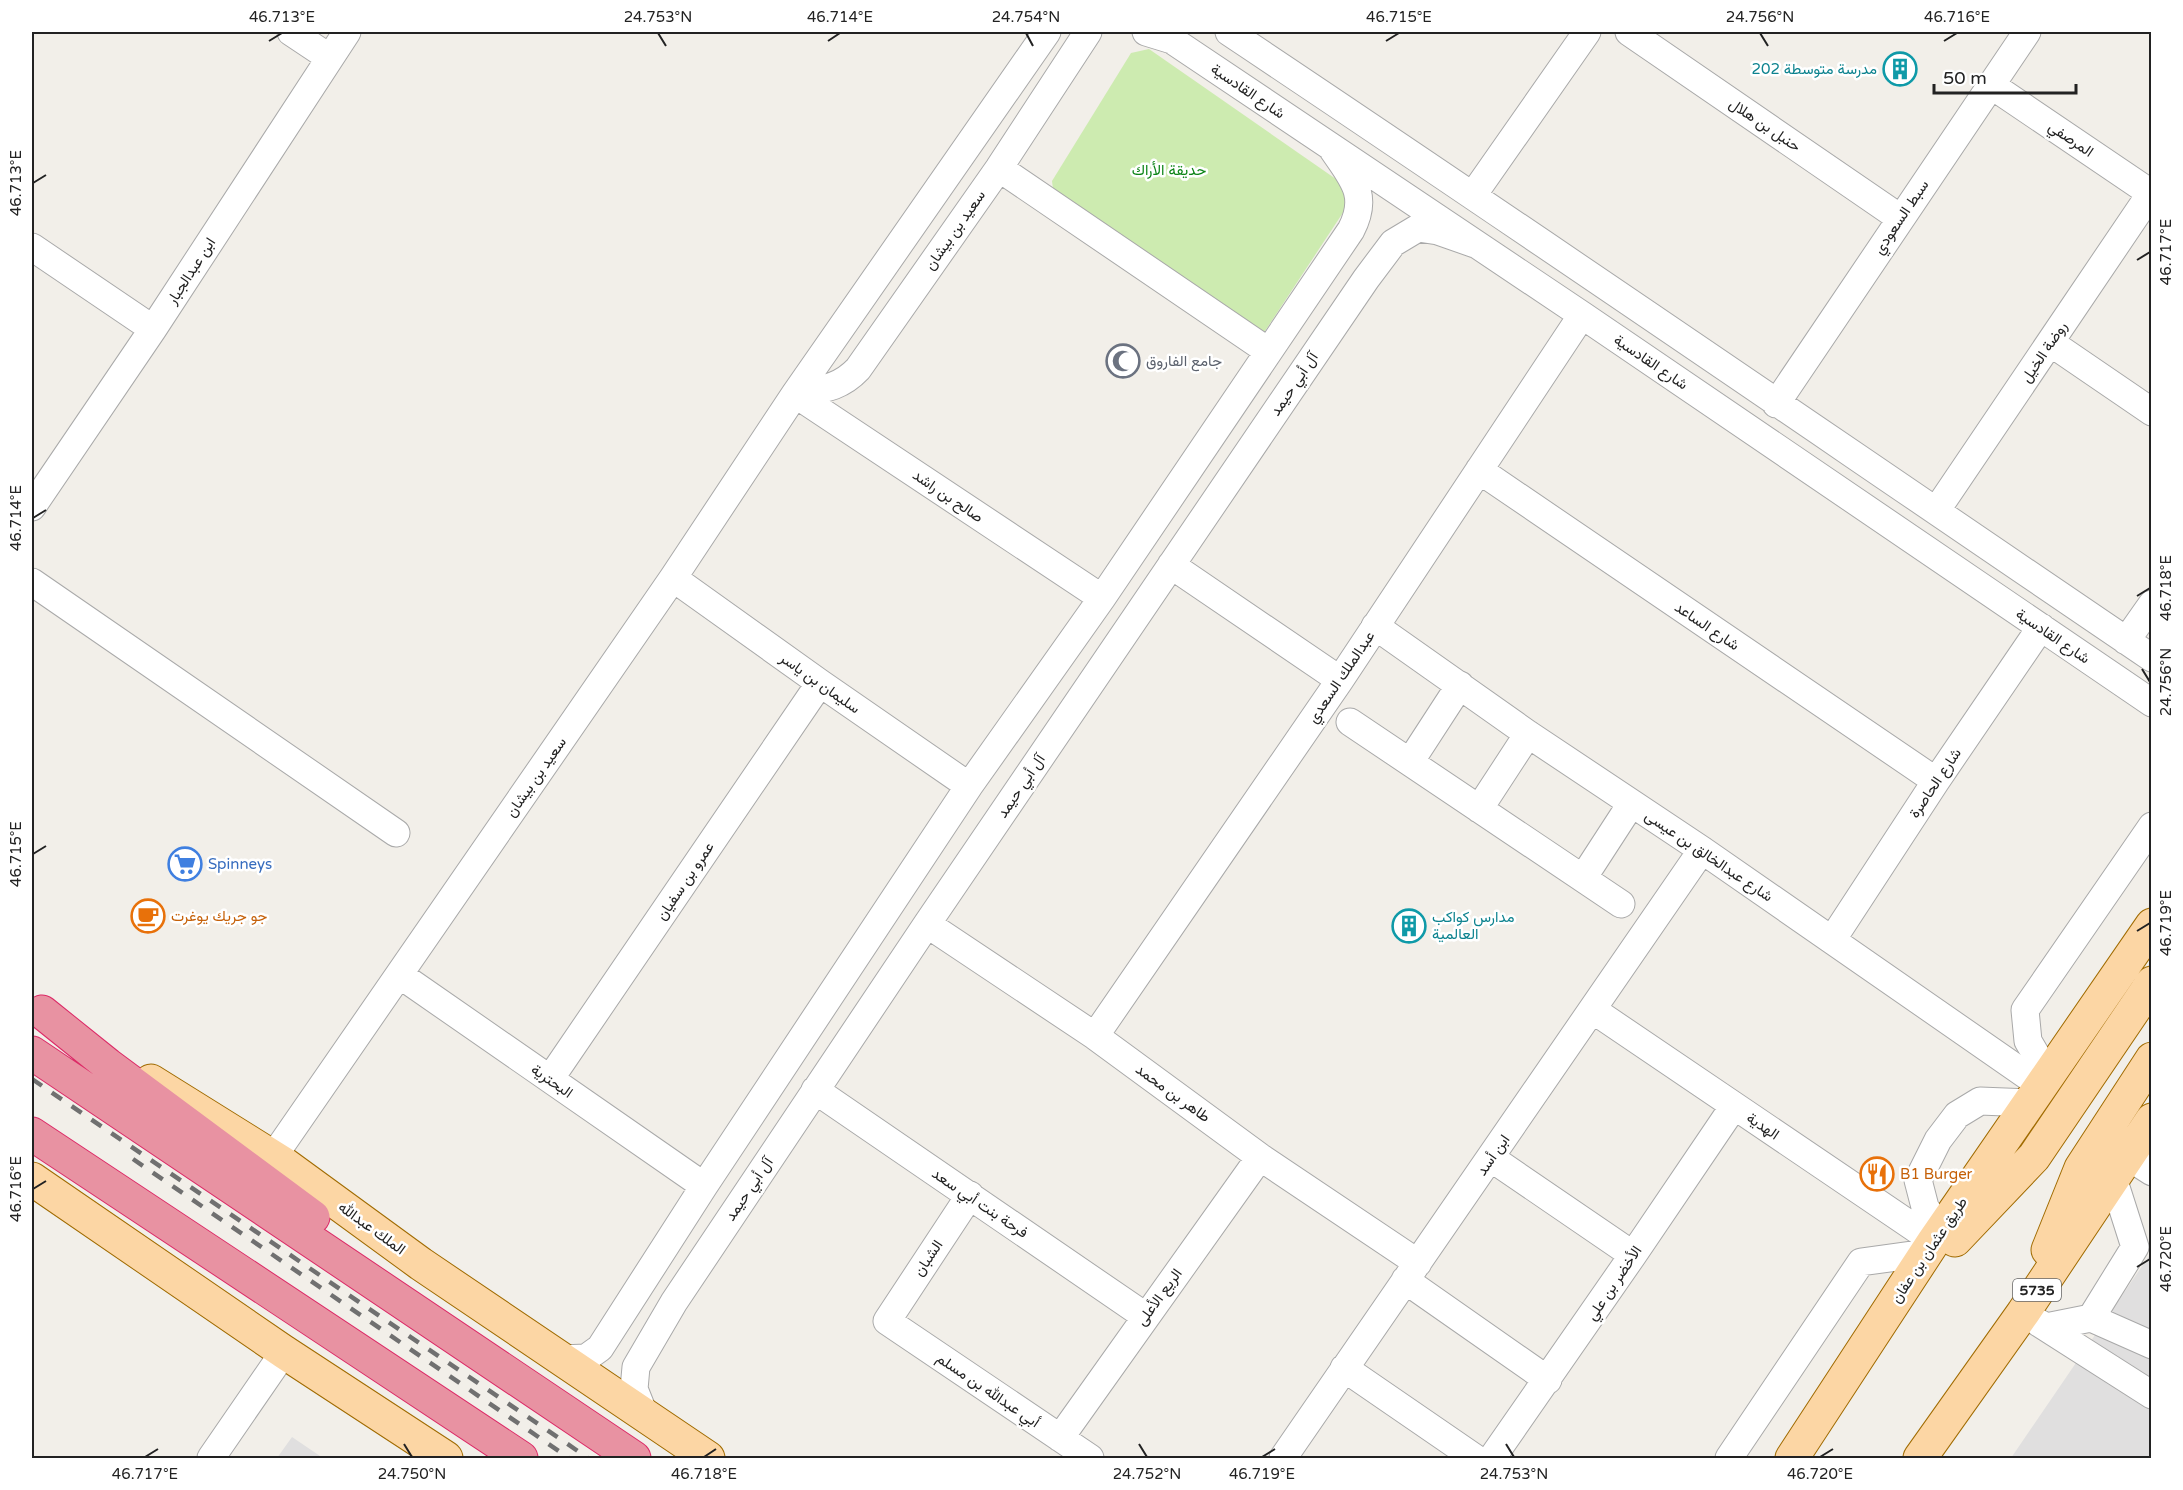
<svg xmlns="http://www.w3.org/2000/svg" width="2183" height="1490" font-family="'Varela Round',Vazirmatn,sans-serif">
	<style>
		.residential { fill: #e0dfdf }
		.grass { fill: #cdebb0 }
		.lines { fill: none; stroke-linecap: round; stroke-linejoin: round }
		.minor-casing { stroke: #a9a9a9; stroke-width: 29 }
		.major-casing { stroke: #a06b00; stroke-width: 35 }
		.highway-casing { stroke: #dc2a67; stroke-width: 35 }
		.minor { stroke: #fff; stroke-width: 27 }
		.major { stroke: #fcd6a4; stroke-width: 33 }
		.highway { stroke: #e892a2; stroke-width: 33 }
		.rail { stroke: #707070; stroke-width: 4.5; stroke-dasharray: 12 12; stroke-linecap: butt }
		.ticks { fill: none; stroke: #222; stroke-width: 2 }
		.labels { text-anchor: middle; stroke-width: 5; stroke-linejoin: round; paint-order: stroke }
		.shield { fill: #fff; stroke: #646464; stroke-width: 1.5 }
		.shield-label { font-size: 14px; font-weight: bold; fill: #222 }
		.culture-label { font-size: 15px; fill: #0d838f; stroke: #fff; text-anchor: end }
		.street-label { font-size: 15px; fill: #222; stroke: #fff }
		.park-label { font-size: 15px; fill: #0c8416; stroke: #fff }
		.worship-label { font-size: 15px; fill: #5b616d; stroke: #fff; text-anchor: start }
		.shop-label { font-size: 15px; fill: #366cbe; stroke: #fff; text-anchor: start }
		.food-label { font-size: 15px; fill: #c56008; stroke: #fff; text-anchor: start }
		.neatline { fill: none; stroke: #222; stroke-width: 2 }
		.ticks-label { font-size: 15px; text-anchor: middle; fill: #222 }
	</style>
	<rect width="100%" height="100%" fill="#f2efe9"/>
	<path class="residential" d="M2151 1253V1458H2011Z
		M292 1437 323 1458H277Z"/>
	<path class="grass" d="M1149 49 1346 186 1350 202 1265 331 1248 333 1054 197 1052 181 1131 53Z"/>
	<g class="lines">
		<defs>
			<path id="minor" d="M291 32 330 58
				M1146 32 1172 40 1582 315 2152 703
				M1229 32C1538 238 1844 449 2152 658
				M1629 32 1900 218
				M1991 85 2152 194
				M999 168 1268 351
				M1473 195 1587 32
				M32 247 153 329
				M2051 343 2152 412
				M795 394C821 389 839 389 858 369L999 168 1088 32
				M795 394 1102 598
				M1776 404 2027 32
				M1479 470 1936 781
				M32 507 153 329 347 32
				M1936 511 2151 193
				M1171 565 1340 680
				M673 578 820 683 969 786
				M32 582 396 833
				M1375 626 1528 734 1702 850 2042 1086
				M2126 641 2152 604
				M1350 722 1621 904
				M1410 762 1460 685
				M1479 809 1528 734
				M1583 878 1631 804
				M927 924 1095 1036 1260 1157 1418 1263
				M1832 940 1936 781 2041 627
				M400 975 704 1186
				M1593 1010 1934 1241
				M1095 1036 1340 680 1582 315
				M2048 1075 2028 1041 2025 1010 2152 826
				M550 1079 820 683
				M815 1090 1145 1316
				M2127 1156 2152 1172
				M273 1157 673 578 795 394 1047 32
				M1491 1158 1633 1255
				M970 1195 887 1321 1090 1458
				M1941 1231 1925 1207 1918 1180 1938 1140 1957 1115 1980 1101 2030 1103
				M1405 1280 1548 1380
				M2091 1318 2152 1345
				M2039 1323 2152 1395
				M2046 1327 2091 1318 2135 1247 2113 1178
				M561 1359 586 1358 600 1348 704 1186 969 786 1102 598 1351 230C1370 194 1351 177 1331 147
				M1344 1368 1475 1458
				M644 1414 634 1389 636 1367 674 1302 927 924 1366 279 1393 243 1418 228 1438 231 1475 244
				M1060 1438 1260 1157
				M211 1458 284 1352
				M1283 1458 1702 850
				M1492 1458 1633 1255 1734 1106
				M1729 1458 1861 1262 1926 1253"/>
			<path id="major" d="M151 1081 284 1164 421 1264 708 1458
				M32 1179 284 1352 446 1458
				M1955 1240 2034 1157 2152 983
				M2048 1250 2081 1168 2152 1059
				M1792 1458 1934 1241 2152 925
				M1920 1458 2023 1313 2152 1120"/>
			<path id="highway" d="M42 1012 108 1065 313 1217
				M32 1053 634 1458
				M32 1134 521 1458"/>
		</defs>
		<use href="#minor" class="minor-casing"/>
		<use href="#major" class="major-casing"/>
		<use href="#highway" class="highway-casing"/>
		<use href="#minor" class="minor"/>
		<use href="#major" class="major"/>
		<use href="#highway" class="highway"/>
		<path class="rail" d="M32 1079 588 1458
			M133 1159 569 1458"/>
	</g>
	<path class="ticks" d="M658 33 666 46M1026 33 1033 46M1760 33 1768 46M269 41 282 33M828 41 840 33M1386 41 1399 33M1944 41 1957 33M33 183 46 175M2137 260 2150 252M33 518 46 510M2137 596 2150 588M2142 669 2150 682M33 854 46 846M2137 931 2150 923M33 1189 46 1181M2137 1267 2150 1259M404 1444 412 1457M1139 1444 1147 1457M1506 1444 1514 1457M145 1457 158 1449M704 1457 716 1449M1262 1457 1275 1449M1820 1457 1833 1449"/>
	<defs>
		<symbol id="building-ring" viewBox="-11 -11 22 22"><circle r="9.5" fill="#fff" stroke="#0f9aa8" stroke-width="1.5"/><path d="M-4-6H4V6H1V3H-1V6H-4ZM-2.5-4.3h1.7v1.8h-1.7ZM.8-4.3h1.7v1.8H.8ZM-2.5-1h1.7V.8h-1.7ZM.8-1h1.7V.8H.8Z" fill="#0f9aa8"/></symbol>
		<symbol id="mosque-ring" viewBox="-11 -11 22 22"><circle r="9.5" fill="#fff" stroke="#6b7280" stroke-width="1.5"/><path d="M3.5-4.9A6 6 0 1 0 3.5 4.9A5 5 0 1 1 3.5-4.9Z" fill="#6b7280"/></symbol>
		<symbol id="supermarket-ring" viewBox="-11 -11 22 22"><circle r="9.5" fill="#fff" stroke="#3f7fe0" stroke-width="1.5"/><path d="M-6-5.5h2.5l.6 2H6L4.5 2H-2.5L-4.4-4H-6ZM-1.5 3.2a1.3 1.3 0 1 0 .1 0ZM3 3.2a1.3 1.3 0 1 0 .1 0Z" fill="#3f7fe0"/></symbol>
		<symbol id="cafe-ring" viewBox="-11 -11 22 22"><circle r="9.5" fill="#fff" stroke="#e8710a" stroke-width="1.5"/><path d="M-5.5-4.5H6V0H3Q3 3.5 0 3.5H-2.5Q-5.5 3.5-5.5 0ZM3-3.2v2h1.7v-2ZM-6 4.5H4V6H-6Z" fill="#e8710a"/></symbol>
		<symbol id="restaurant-ring" viewBox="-11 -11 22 22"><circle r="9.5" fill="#fff" stroke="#e8710a" stroke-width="1.5"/><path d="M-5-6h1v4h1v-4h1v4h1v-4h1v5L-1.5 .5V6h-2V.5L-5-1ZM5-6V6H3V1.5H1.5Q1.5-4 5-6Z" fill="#e8710a"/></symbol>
	</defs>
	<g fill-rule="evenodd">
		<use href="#building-ring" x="1881" y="50" width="38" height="38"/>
		<use href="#mosque-ring" x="1104" y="342" width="38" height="38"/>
		<use href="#supermarket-ring" x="166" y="845" width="38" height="38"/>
		<use href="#cafe-ring" x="129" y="897" width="38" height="38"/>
		<use href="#building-ring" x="1390" y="907" width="38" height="38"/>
		<use href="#restaurant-ring" x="1858" y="1155" width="38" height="38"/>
	</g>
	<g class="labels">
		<rect class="shield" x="2013" y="1279" width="48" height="22" rx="4.5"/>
		<g class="shield-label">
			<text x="2037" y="1295">5735</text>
		</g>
		<g class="culture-label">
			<text x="1877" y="74">مدرسة متوسطة 202</text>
			<text x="1432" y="922" text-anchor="start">مدارس كواكب<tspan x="1432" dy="17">العالمية</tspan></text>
		</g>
		<g class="street-label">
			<text transform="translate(1248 91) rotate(34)" y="5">شارع القادسية</text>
			<text transform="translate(1765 125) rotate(34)" y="5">حنبل بن هلال</text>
			<text transform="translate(2071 139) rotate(34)" y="5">المرصفي</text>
			<text transform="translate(1901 217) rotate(-56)" y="5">سبط السعودي</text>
			<text transform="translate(955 230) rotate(-55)" y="5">سعيد بن بيشان</text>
			<text transform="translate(191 271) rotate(-57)" y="5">ابن عبدالجبار</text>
			<text transform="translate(2044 352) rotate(-56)" y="5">روضة الخيل</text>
			<text transform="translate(1651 362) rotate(34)" y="5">شارع القادسية</text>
			<text transform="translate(1294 384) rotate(-56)" y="5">آل أبي حيمد</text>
			<text transform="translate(948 496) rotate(34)" y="5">صالح بن راشد</text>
			<text transform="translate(1707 626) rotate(34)" y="5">شارع الساعد</text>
			<text transform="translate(2053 636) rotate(34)" y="5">شارع القادسية</text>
			<text transform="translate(1341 677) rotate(-56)" y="5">عبدالملك السعدي</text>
			<text transform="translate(820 683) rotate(35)" y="5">سليمان بن ياسر</text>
			<text transform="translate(536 777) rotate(-55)" y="5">سعيد بن بيشان</text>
			<text transform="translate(1935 783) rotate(-56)" y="5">شارع الحاصرة</text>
			<text transform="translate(1021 786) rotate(-56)" y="5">آل أبي حيمد</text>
			<text transform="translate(1709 856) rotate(34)" y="5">شارع عبدالخالق بن عيسى</text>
			<text transform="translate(685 881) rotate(-56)" y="5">عمرو بن سفيان</text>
			<text transform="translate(552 1081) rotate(35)" y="5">البحترية</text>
			<text transform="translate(1173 1093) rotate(36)" y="5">طاهر بن محمد</text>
			<text transform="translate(1763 1126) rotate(34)" y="5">الهدية</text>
			<text transform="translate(1493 1155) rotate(-55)" y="5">ابن أسد</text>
			<text transform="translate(749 1189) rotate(-56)" y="5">آل أبي حيمد</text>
			<text transform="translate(980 1203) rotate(34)" y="5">فرحة بنت أبي سعد</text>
			<text transform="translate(372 1228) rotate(36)" y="5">الملك عبدالله</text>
			<text transform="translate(1929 1250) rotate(-56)" y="5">طريق عثمان بن عفان</text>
			<text transform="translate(928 1258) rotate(-56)" y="5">الشبان</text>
			<text transform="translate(1614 1283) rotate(-56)" y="5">الأخضر بن علي</text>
			<text transform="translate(1159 1297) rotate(-54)" y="5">الريع الأعلى</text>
			<text transform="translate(988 1390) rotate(34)" y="5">أبي عبدالله بن مسلم</text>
		</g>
		<g class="park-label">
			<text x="1169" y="175">حديقة الأراك</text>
		</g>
		<g class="worship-label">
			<text x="1146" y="366">جامع الفاروق</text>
		</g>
		<g class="shop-label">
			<text x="208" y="869">Spinneys</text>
		</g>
		<g class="food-label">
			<text x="171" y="921">جو جريك يوغرت</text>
			<text x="1900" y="1179">B1 Burger</text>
		</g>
	</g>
	<rect width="2183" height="1490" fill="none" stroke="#ffffff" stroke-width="66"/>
	<path d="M1934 84v9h142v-9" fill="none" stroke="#222222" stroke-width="3"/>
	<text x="1943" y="84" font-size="18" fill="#222222" stroke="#ffffff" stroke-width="4.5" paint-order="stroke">50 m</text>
	<rect x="33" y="33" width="2117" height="1424" class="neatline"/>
	<g class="ticks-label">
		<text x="282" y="22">46.713°E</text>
		<text x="658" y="22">24.753°N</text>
		<text x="840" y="22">46.714°E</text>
		<text x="1026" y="22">24.754°N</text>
		<text x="1399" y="22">46.715°E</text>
		<text x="1760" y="22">24.756°N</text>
		<text x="1957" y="22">46.716°E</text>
		<text transform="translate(16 183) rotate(-90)" y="5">46.713°E</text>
		<text transform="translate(2166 252) rotate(-90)" y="5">46.717°E</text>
		<text transform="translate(16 518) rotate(-90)" y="5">46.714°E</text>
		<text transform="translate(2166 588) rotate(-90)" y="5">46.718°E</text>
		<text transform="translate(2166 682) rotate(-90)" y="5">24.756°N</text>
		<text transform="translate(16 854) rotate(-90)" y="5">46.715°E</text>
		<text transform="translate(2166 923) rotate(-90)" y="5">46.719°E</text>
		<text transform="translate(16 1189) rotate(-90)" y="5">46.716°E</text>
		<text transform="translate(2166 1259) rotate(-90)" y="5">46.720°E</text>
		<text x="145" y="1479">46.717°E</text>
		<text x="412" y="1479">24.750°N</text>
		<text x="704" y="1479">46.718°E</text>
		<text x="1147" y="1479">24.752°N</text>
		<text x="1262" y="1479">46.719°E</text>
		<text x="1514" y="1479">24.753°N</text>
		<text x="1820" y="1479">46.720°E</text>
	</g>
</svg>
